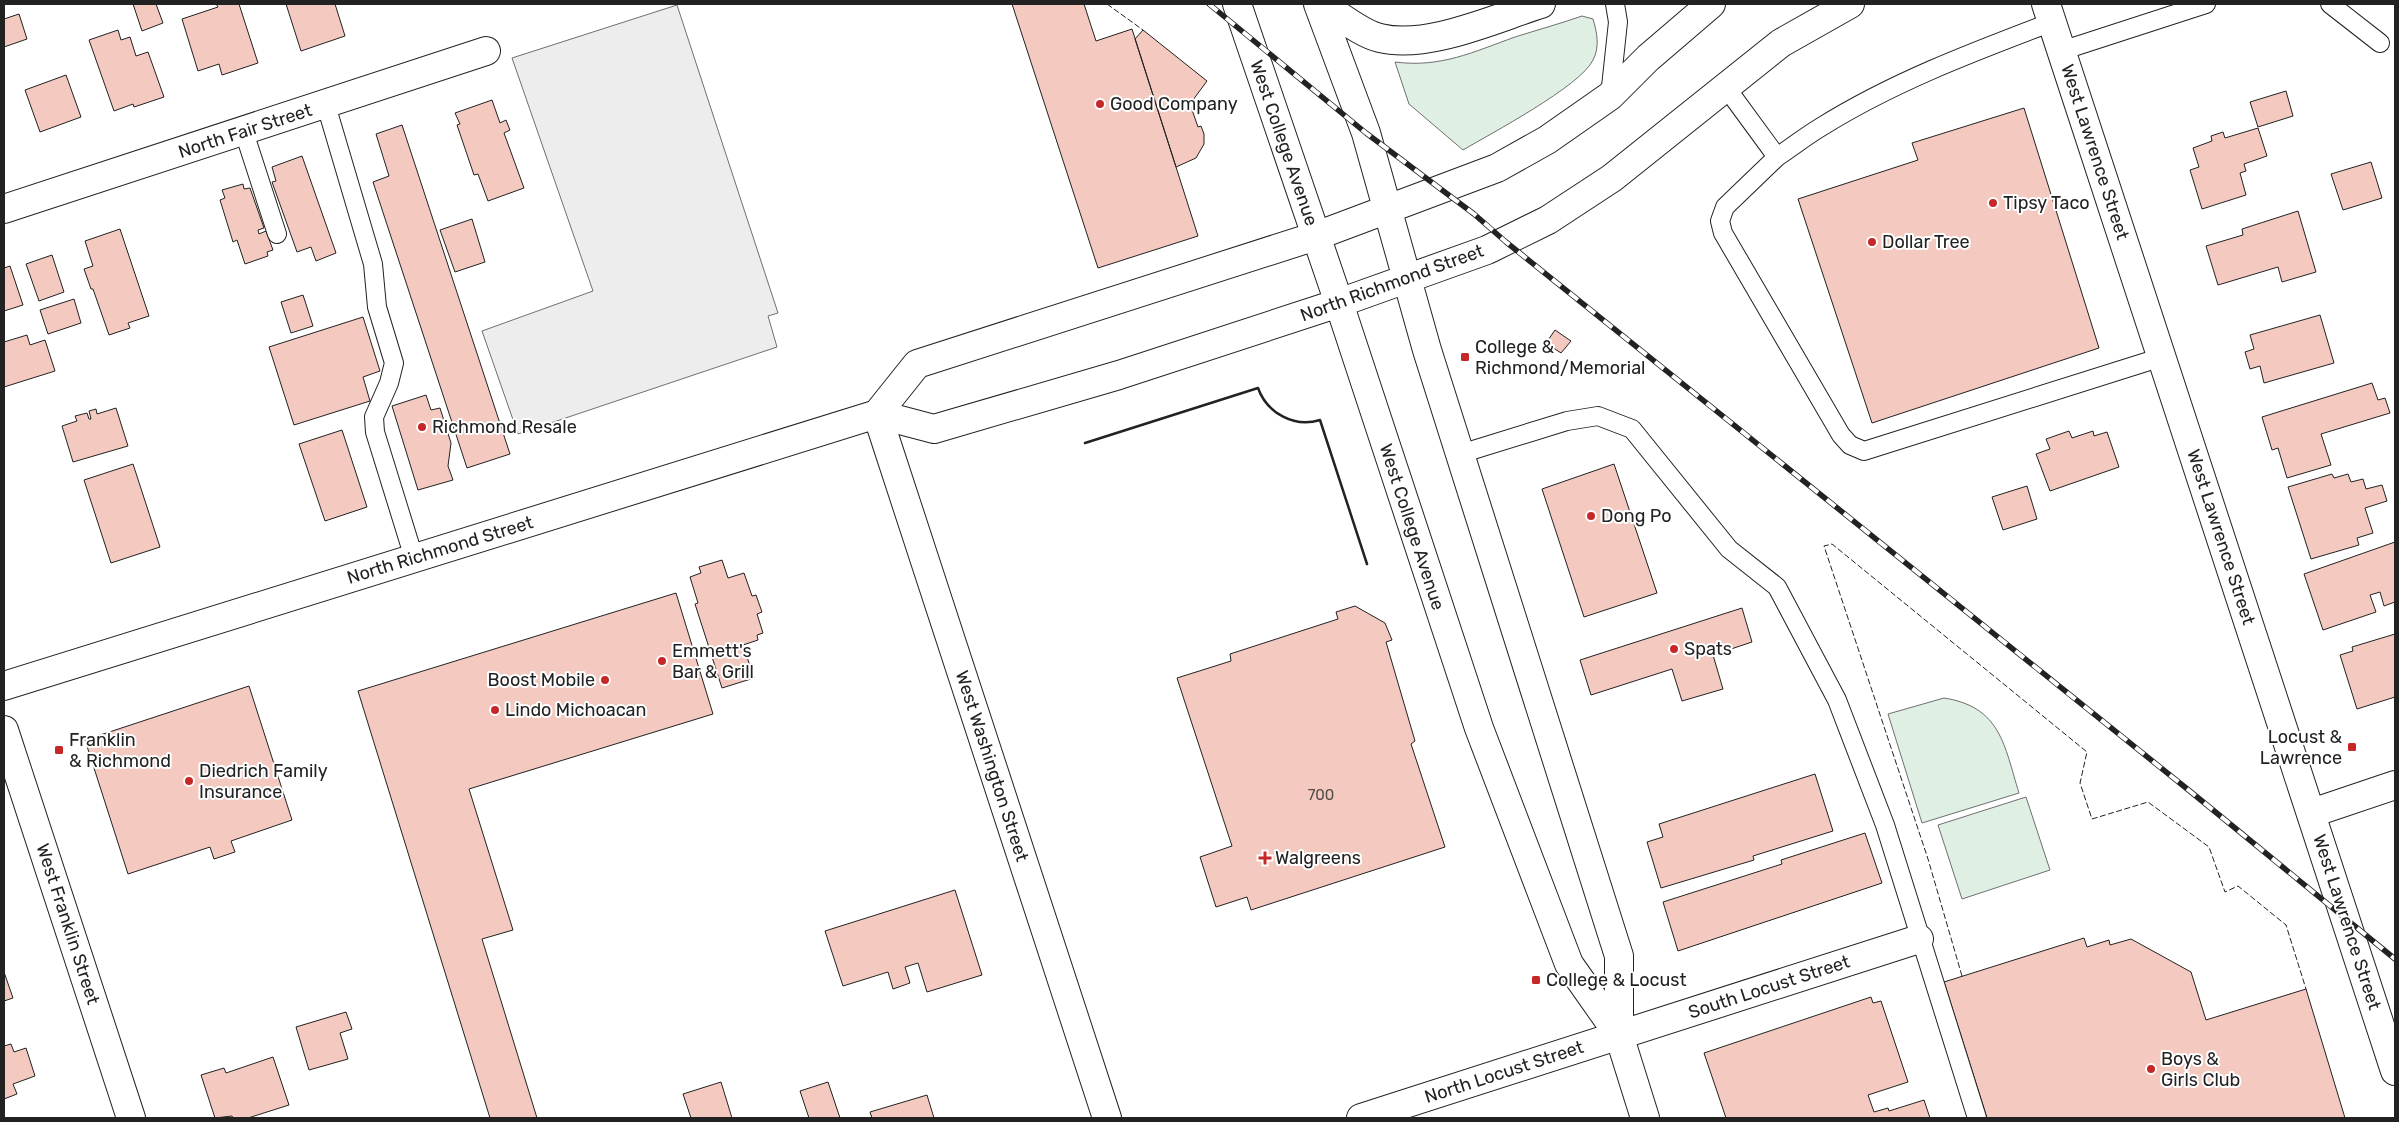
<svg xmlns="http://www.w3.org/2000/svg" width="2399" height="1122" font-family="Rubik,sans-serif">
	<style>
		.green { fill: #e0efe3; stroke: #6f6f6f }
		.parking { fill: #ededed; stroke: #6f6f6f }
		.building { fill: #f3c9c0; stroke: #222 }
		.lines { fill: none; stroke-linecap: round; stroke-linejoin: round }
		.lane-casing { stroke: #222; stroke-width: 20 }
		.street-casing { stroke: #222; stroke-width: 30 }
		.secondary-casing { stroke: #222; stroke-width: 30 }
		.primary-casing { stroke: #222; stroke-width: 30 }
		.lane { stroke: #fff; stroke-width: 18 }
		.street { stroke: #fff; stroke-width: 28 }
		.secondary { stroke: #fff; stroke-width: 28 }
		.primary { stroke: #fff; stroke-width: 28 }
		.rail-casing { stroke: #222; stroke-width: 5.5 }
		.rail { stroke: #fff; stroke-width: 4; stroke-dasharray: 11; stroke-linecap: butt }
		.fence { stroke: #222; stroke-width: 1; stroke-dasharray: 6 2.5; stroke-linecap: butt }
		.wall { stroke: #222; stroke-width: 2.5 }
		.poi-dot { fill: #c62828; stroke: #fff; stroke-width: 2 }
		.labels { text-anchor: middle; stroke-width: 4; stroke-linejoin: round; paint-order: stroke }
		.number-label { font-size: 15px; fill: #564c4a }
		.poi-label { font-size: 18px; fill: #222; stroke: #fff; text-anchor: start }
		.street-label { font-size: 18px; fill: #222; stroke: #fff }
	</style>
	<rect width="100%" height="100%" fill="#fff"/>
	<path class="green" d="M1582 16 1593 19C1597 32 1600 47 1593 60 1581 86 1490 134 1463 150L1409 104 1395 62C1441 68 1473 52 1515 37 1537 30 1559 24 1582 16Z
		M1944 698C2001 707 2004 745 2019 793L1922 823 1888 714Z
		M2026 797 2050 870 1962 899 1938 825Z"/>
	<path class="parking" d="M677 5 778 313 768 316 777 347 518 434 482 331 593 291 512 58Z"/>
	<path class="building" d="M133 4H156L163 23 142 31Z
		M216 4H239L258 63 222 75 219 64 198 71 182 19 218 7Z
		M286 4H335L345 36 301 51Z
		M1012 4H1084L1096 41 1132 29 1198 236 1098 268Z
		M19 14 27 39 4 47V19Z
		M118 30 121 40 130 37 136 56 148 52 164 97 134 107 133 104 114 111 89 40Z
		M1143 30 1207 81 1190 104 1198 127 1201 126 1204 134V144L1196 158 1176 167 1135 39Z
		M66 75 81 117 40 132 25 90Z
		M2286 91 2293 116 2258 127 2250 102Z
		M492 100 500 123 506 120 510 130 504 133 524 188 488 201 478 174 474 175 457 125 460 124 455 113Z
		M2024 108 2099 348 1872 423 1798 199 1918 160 1912 143Z
		M402 125 510 454 467 468 373 182 389 176 376 134Z
		M2258 128 2267 156 2244 164 2246 171 2240 173 2246 195 2202 209 2190 170 2199 167 2193 148 2212 141 2211 136 2223 132 2225 138Z
		M302 156 336 253 316 261 311 247 297 252 272 182 276 181 272 167Z
		M2371 162 2382 198 2343 210 2331 174Z
		M243 184 244 189 250 188 264 228 258 230 259 234 266 231 273 250 267 252 268 256 245 264 237 240 233 242 220 200 225 198 222 190Z
		M2298 211 2316 272 2282 282 2278 267 2218 285 2206 246 2243 235 2242 229Z
		M472 219 485 262 455 272 440 230Z
		M120 229 149 316 128 323 130 328 109 335 93 289H91L84 269 93 266 85 241Z
		M52 255 64 292 39 301 26 264Z
		M10 266 23 305 4 311V268Z
		M303 295 313 326 291 333 281 302Z
		M74 299 81 323 48 334 40 310Z
		M2320 315 2334 363 2264 383 2260 366 2250 369 2245 352 2254 349 2250 335Z
		M363 317 380 371 363 377 370 401 294 425 269 347Z
		M1555 330 1571 341 1561 353 1546 343Z
		M27 335 30 345 45 340 55 371 4 387V342Z
		M2372 383 2378 400 2385 398 2390 413 2321 434 2331 465 2287 478 2278 448 2272 450 2262 417Z
		M426 395 431 410 440 408 451 443 448 466 453 480 418 490 392 406Z
		M116 408 128 446 73 462 62 426 77 421 75 416 87 413 89 419H91L89 411 96 409 97 414Z
		M342 430 367 507 325 521 299 444Z
		M2069 431 2072 438 2093 431 2094 436 2107 432 2119 467 2050 491 2036 454 2050 449 2046 439Z
		M133 464 160 547 111 563 84 480Z
		M1614 464 1657 593 1584 617 1542 489Z
		M2332 474 2334 478 2348 474 2351 482 2363 479 2366 489 2382 485 2387 501 2365 508 2373 533 2357 538 2359 545 2311 559 2288 487Z
		M2027 486 2037 519 2003 530 1992 497Z
		M2395 542V602L2384 606 2380 592 2370 595 2376 612 2323 630 2304 574Z
		M722 560 728 578 744 573 752 596 756 595 762 612 757 614 763 633 757 635 758 640 743 645 754 678 722 688 695 604 698 603 690 577 701 573 699 567Z
		M676 593 713 714 469 789 513 930 482 939 537 1118H490L358 691Z
		M1355 606 1385 623 1392 640 1386 642 1415 741 1411 744 1445 847 1251 910 1247 897 1216 907 1200 857 1232 846 1177 678 1231 661 1230 654 1338 619 1336 612Z
		M1742 608 1752 642 1713 655 1723 689 1682 701 1672 669 1591 695 1580 660Z
		M2395 634V697L2357 709 2340 655 2353 651 2352 647Z
		M249 686 292 820 231 841 235 852 214 859 210 847 128 874 85 740Z
		M1815 774 1833 831 1753 856 1754 860 1661 888 1647 842 1663 837 1659 824Z
		M1865 833 1882 883 1678 951 1663 902 1782 864 1781 860Z
		M955 890 982 975 927 992 918 963 905 967 910 983 893 989 888 972 843 986 825 931Z
		M2084 938 2087 947 2109 940 2110 945 2131 939 2191 972 2206 1020 2306 989 2345 1118H1987L1944 982Z
		M4 972 13 998 4 1001Z
		M1871 997 1873 1003 1881 1001 1908 1082 1868 1095 1874 1112 1888 1108 1889 1111 1924 1100 1930 1118H1726L1704 1053Z
		M346 1012 352 1029 340 1033 348 1059 309 1070 296 1027Z
		M11 1044 14 1052 26 1048 35 1076 13 1084 17 1094 4 1099V1046Z
		M273 1057 289 1105 248 1118H233L232 1116 215 1118 201 1075 224 1068 226 1073Z
		M721 1082 732 1118H691L683 1094Z
		M828 1082 840 1118H809L800 1091Z
		M927 1095 934 1118H872L870 1112Z"/>
	<g class="lines">
		<defs>
			<path id="lane" d="M2330 4 2380 43
				M2061 51 2206 4
				M1725 86 1777 157C1792 147 1806 136 1821 127 1893 82 1973 52 2052 22
				M1610 96 1618 22 1615 4
				M326 105 373 264 377 307 394 363 389 383 374 417 375 432 414 558
				M244 132 277 234
				M1777 157 1725 207 1720 221 1723 233 1841 435 1850 445 1864 451 2162 357
				M1460 454 1567 421 1598 416 1632 429 1729 549 1777 587 1837 700 1885 825 1977 1118"/>
			<path id="street" d="M4 209 486 51
				M877 414 1107 1118
				M4 730 131 1118
				M2312 813 2395 785
				M1361 1118 1919 939"/>
			<path id="secondary" d="M2046 4 2395 1071"/>
			<path id="primary" d="M1237 4 1339 303 1479 728 1569 964 1619 1035
				M1318 4 1366 133 1427 350 1619 956V1035L1645 1118
				M1321 4C1338 14 1361 34 1380 38 1427 50 1496 18 1541 4
				M877 414 917 364 1316 236 1497 168 1547 140 1610 96 1648 58 1711 4
				M4 686 877 414 934 429 1119 375 1339 303 1487 250 1548 220 1612 178 1781 43 1850 4"/>
		</defs>
		<use href="#lane" class="lane-casing"/>
		<use href="#street" class="street-casing"/>
		<use href="#secondary" class="secondary-casing"/>
		<use href="#primary" class="primary-casing"/>
		<use href="#lane" class="lane"/>
		<use href="#street" class="street"/>
		<use href="#secondary" class="secondary"/>
		<use href="#primary" class="primary"/>
		<defs>
			<path id="rail" d="M1209 4 1366 133 1474 214 1506 242 2191 792 2395 959"/>
		</defs>
		<use href="#rail" class="rail-casing"/>
		<use href="#rail" class="rail"/>
		<path class="fence" d="M1107 4 1143 30
			M1962 976 1928 859 1824 546 1832 544 2087 752 2080 783 2092 819 2148 802 2209 847 2225 892 2238 886 2286 925 2306 989"/>
		<path class="wall" d="M1085 443 1258 388C1267 413 1294 428 1320 420L1367 564"/>
	</g>
	<g class="poi-dot">
		<circle cx="1100" cy="104" r="5"/>
		<circle cx="1993" cy="203" r="5"/>
		<circle cx="1872" cy="242" r="5"/>
		<rect x="1460" y="352" width="10" height="10" rx="2.5"/>
		<circle cx="422" cy="427" r="5"/>
		<circle cx="1591" cy="516" r="5"/>
		<circle cx="1674" cy="649" r="5"/>
		<circle cx="662" cy="661" r="5"/>
		<circle cx="605" cy="680" r="5"/>
		<circle cx="495" cy="710" r="5"/>
		<rect x="2347" y="742" width="10" height="10" rx="2.5"/>
		<rect x="54" y="745" width="10" height="10" rx="2.5"/>
		<circle cx="189" cy="781" r="5"/>
		<path d="M1262.5 850.5h5v5h5v5h-5v5h-5v-5h-5v-5h5z"/>
		<rect x="1531" y="975" width="10" height="10" rx="2.5"/>
		<circle cx="2151" cy="1069" r="5"/>
	</g>
	<g class="labels">
		<g class="number-label">
			<text x="1321" y="800">700</text>
		</g>
		<g class="poi-label">
			<text x="1110" y="110">Good Company</text>
			<text x="2003" y="209">Tipsy Taco</text>
			<text x="1882" y="248">Dollar Tree</text>
			<text x="1475" y="353">College &amp;<tspan x="1475" dy="21">Richmond/Memorial</tspan></text>
			<text x="432" y="433">Richmond Resale</text>
			<text x="1601" y="522">Dong Po</text>
			<text x="1684" y="655">Spats</text>
			<text x="672" y="657">Emmett's<tspan x="672" dy="21">Bar &amp; Grill</tspan></text>
			<text x="595" y="686" text-anchor="end">Boost Mobile</text>
			<text x="505" y="716">Lindo Michoacan</text>
			<text x="2342" y="743" text-anchor="end">Locust &amp;<tspan x="2342" dy="21">Lawrence</tspan></text>
			<text x="69" y="746">Franklin<tspan x="69" dy="21">&amp; Richmond</tspan></text>
			<text x="199" y="777">Diedrich Family<tspan x="199" dy="21">Insurance</tspan></text>
			<text x="1275" y="864">Walgreens</text>
			<text x="1546" y="986">College &amp; Locust</text>
			<text x="2161" y="1065">Boys &amp;<tspan x="2161" dy="21">Girls Club</tspan></text>
		</g>
		<g class="street-label">
			<text transform="translate(245 131) rotate(-18)" y="6">North Fair Street</text>
			<text transform="translate(1284 143) rotate(71)" y="6">West College Avenue</text>
			<text transform="translate(2095 152) rotate(72)" y="6">West Lawrence Street</text>
			<text transform="translate(1392 283) rotate(-20)" y="6">North Richmond Street</text>
			<text transform="translate(1412 527) rotate(72)" y="6">West College Avenue</text>
			<text transform="translate(2221 537) rotate(72)" y="6">West Lawrence Street</text>
			<text transform="translate(440 550) rotate(-17)" y="6">North Richmond Street</text>
			<text transform="translate(992 766) rotate(72)" y="6">West Washington Street</text>
			<text transform="translate(2347 922) rotate(72)" y="6">West Lawrence Street</text>
			<text transform="translate(68 924) rotate(72)" y="6">West Franklin Street</text>
			<text transform="translate(1769 987) rotate(-18)" y="6">South Locust Street</text>
			<text transform="translate(1504 1072) rotate(-18)" y="6">North Locust Street</text>
		</g>
	</g>
	<rect width="2399" height="1122" fill="none" stroke="#222222" stroke-width="10"/>
</svg>
